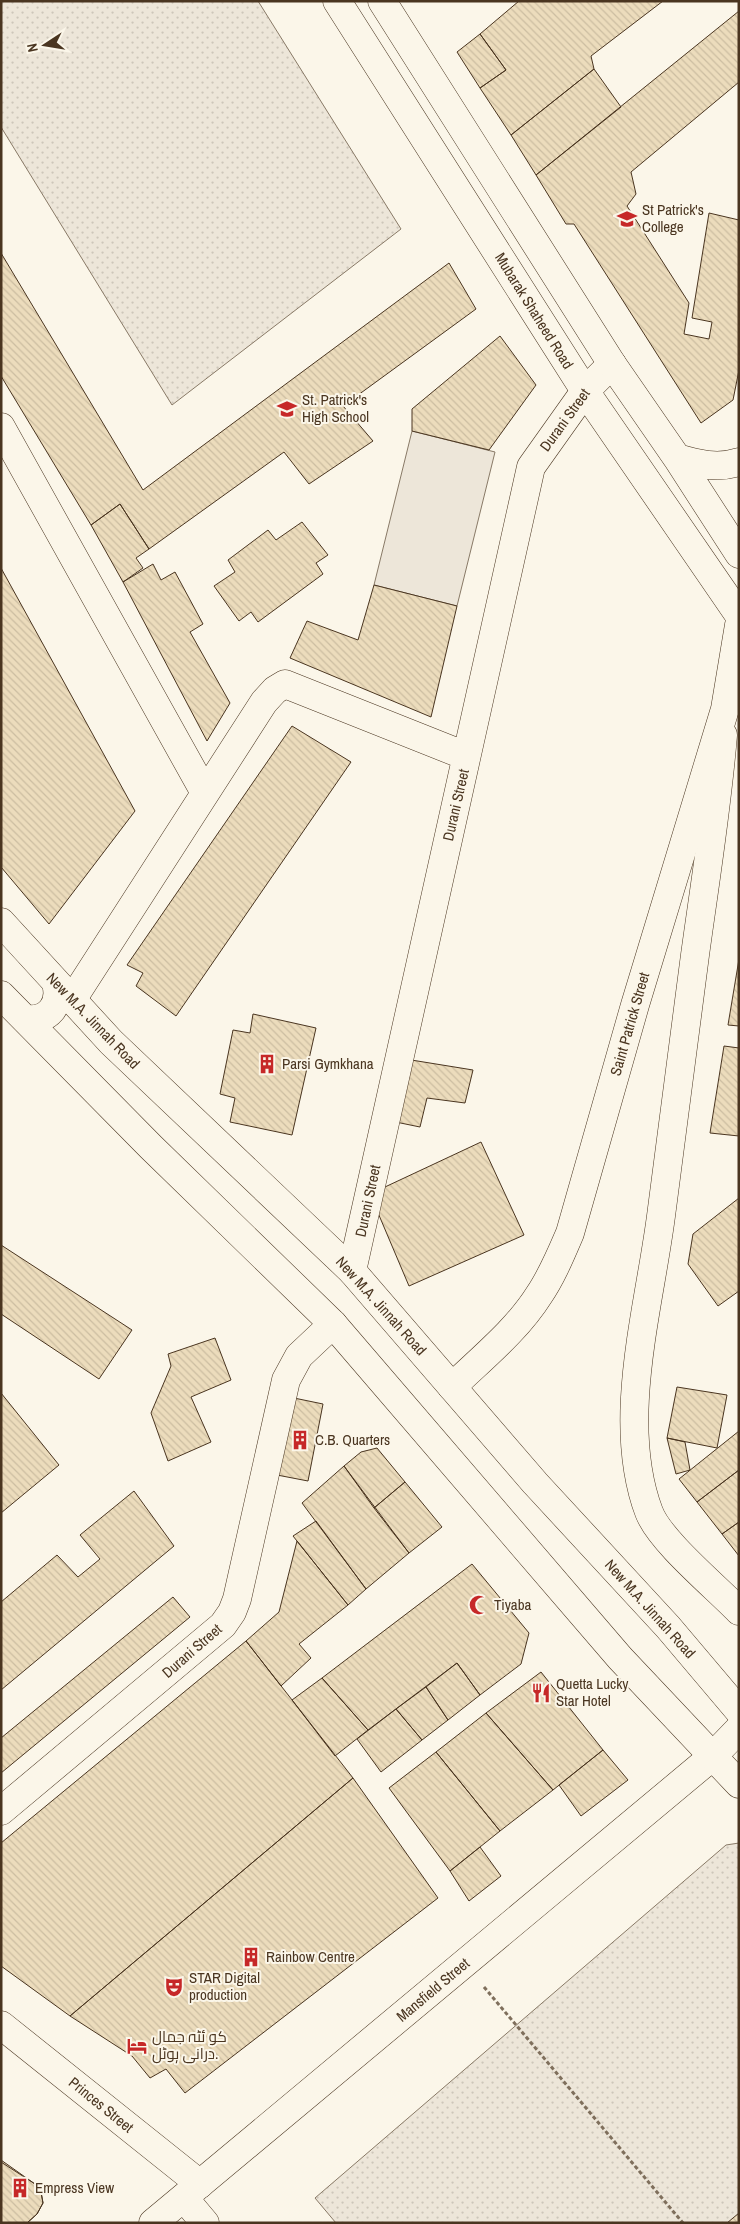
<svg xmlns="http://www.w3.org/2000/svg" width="740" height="2224" font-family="'Archivo Narrow',Cairo,sans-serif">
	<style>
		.grass { fill: url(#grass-dots); stroke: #887966 }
		.park { fill: #ede6d9; stroke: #887966 }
		.building { fill: url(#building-back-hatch); stroke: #4a3520 }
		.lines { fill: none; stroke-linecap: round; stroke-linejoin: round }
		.minor-casing { stroke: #4a3520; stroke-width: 29 }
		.tertiary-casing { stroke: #4a3520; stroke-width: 29 }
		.secondary-casing { stroke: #4a3520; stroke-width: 29 }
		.primary-casing { stroke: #4a3520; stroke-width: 29 }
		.path { stroke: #7f6f5c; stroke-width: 3; stroke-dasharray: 4 2.5; stroke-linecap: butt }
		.minor { stroke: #fbf6e9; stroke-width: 28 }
		.tertiary { stroke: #fbf6e9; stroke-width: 28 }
		.secondary { stroke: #fbf6e9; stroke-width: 28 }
		.primary { stroke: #fbf6e9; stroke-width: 28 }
		.labels { text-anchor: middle; stroke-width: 4; stroke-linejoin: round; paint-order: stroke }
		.poi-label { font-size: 15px; fill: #4a3520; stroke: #fbf6e9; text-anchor: start }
		.street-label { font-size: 15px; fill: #4a3520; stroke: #fbf6e9 }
	</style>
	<defs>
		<pattern id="grass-dots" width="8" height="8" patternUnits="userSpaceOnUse" patternTransform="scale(1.25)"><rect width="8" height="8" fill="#ede6d9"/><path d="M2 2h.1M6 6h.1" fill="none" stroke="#cdc6ba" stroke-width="1.8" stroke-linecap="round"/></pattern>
		<pattern id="building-back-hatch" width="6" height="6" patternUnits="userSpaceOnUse" patternTransform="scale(1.25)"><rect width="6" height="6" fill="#ecdcbc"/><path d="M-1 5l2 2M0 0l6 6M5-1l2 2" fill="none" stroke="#ccbda1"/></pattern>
	</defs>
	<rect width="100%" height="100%" fill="#fbf6e9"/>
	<path class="grass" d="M1 1H258L401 229 172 405 1 127Z
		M739 1843V2223H336L315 2198 726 1845Z"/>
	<path class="park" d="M412 431 495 452 457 606 374 585Z"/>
	<path class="building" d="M519 1H663L591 56 594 69 511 135 480 88 506 70 480 34Z
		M739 11V82L631 172 636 194 627 206 689 303 684 334 709 339 712 322 692 318 709 213 739 220V370L733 400 701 423 574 224H566L536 175Z
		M480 34 506 70 480 88 457 52Z
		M594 69 621 107 536 175 511 135Z
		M1 253 143 490 449 263 476 309 343 406 373 441 309 484 284 452 149 549 120 504 91 525 1 376Z
		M500 336 536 385 489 450 412 431V409Z
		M120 504 149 549 136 558 143 568 123 582 91 525Z
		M302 522 328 555 316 563 323 574 258 622 251 612 239 621 214 586 235 572 228 560 268 530 276 540Z
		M153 564 161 580 175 572 203 624 190 632 230 703 207 741 123 582Z
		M1 568 135 811 49 924 1 867Z
		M374 585 457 606 431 717 290 658 307 621 358 640Z
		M292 726 351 762 176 1016 136 986 143 973 127 965Z
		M739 959V1026L728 1025Z
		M253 1014 316 1028 292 1135 230 1122 235 1098 220 1094 233 1030 250 1033Z
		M724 1046 739 1048V1136L710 1133Z
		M399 1058 473 1070 465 1103 427 1098 420 1127 386 1120Z
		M481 1142 524 1235 409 1286 370 1194Z
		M739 1198V1291L718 1306 688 1264 693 1234Z
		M1 1245 132 1330 99 1379 1 1314Z
		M215 1338 231 1380 191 1397 211 1442 168 1461 151 1413 171 1366 168 1354Z
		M677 1387 727 1395 717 1448 667 1438Z
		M1 1393 59 1465 1 1513Z
		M294 1398 323 1404 308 1481 277 1475Z
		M739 1431V1470L697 1502 679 1479Z
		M667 1438 685 1442 690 1470 676 1474Z
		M377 1448 405 1482 374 1508 344 1466 361 1452Z
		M344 1466 409 1553 366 1589 302 1503Z
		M739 1470V1522L722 1534 697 1502Z
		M405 1482 442 1527 409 1553 374 1508Z
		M134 1491 174 1546 1 1690V1602L57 1555 78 1577 100 1559 80 1535Z
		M316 1521 366 1589 348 1605 293 1536Z
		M739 1522V1556L722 1534Z
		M297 1541 348 1605 299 1644 311 1658 281 1686 246 1641 279 1612Z
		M472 1564 529 1633 521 1664 480 1695 457 1663 368 1730 322 1678Z
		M173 1597 190 1617 1 1773V1738Z
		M246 1641 353 1778 70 2016 1 1966V1843Z
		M457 1663 480 1695 448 1720 426 1687Z
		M541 1672 603 1750 553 1790 486 1713Z
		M322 1678 368 1730 335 1756 292 1700Z
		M426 1687 448 1720 422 1740 396 1709Z
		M396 1709 422 1740 381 1772 357 1739Z
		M486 1713 553 1790 500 1831 436 1752Z
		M603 1750 628 1780 581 1816 559 1785Z
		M436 1752 500 1831 450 1871 389 1788Z
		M353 1778 438 1898 185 2093 166 2069 150 2078 132 2056 70 2016Z
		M480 1847 501 1876 469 1901 450 1871Z
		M1 2160 35 2184 41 2192 43 2203 37 2214 27 2223H1Z
		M1 2162 35 2184 41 2192 43 2203 37 2214 27 2223H1Z
		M739 2213V2223H727Z"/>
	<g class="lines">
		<defs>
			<path id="minor" d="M1 427 205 793
				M723 735C717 809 705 882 695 955 683 1042 673 1129 661 1216 649 1309 615 1422 649 1512 660 1541 716 1587 739 1611
				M72 1000 264 702 275 690 285 684 466 756
				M352 1271 531 467 585 391 612 364
				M1 1811 223 1625 232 1612 237 1599 286 1380 299 1356 333 1324
				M1 2025 200 2184
				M184 2198 205 2223"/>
			<path id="tertiary" d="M337 1 585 391 739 615
				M382 1 612 364 677 458 739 554
				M677 458C697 464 718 469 739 462
				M452 1387C482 1358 517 1330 539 1295 552 1276 561 1254 570 1233L635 1005 725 709 739 625"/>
			<path id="secondary" d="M153 2223 713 1756 739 1729"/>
			<path id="primary" d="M1 922 111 1042 352 1271 535 1483 668 1627 739 1711
				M1 995 151 1147 333 1324 620 1658 739 1784
				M25 1019C48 1022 62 1005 56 983"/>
		</defs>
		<use href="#minor" class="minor-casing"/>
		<use href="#tertiary" class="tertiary-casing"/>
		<use href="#secondary" class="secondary-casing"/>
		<use href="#primary" class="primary-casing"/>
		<path class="path" d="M484 1987 683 2223"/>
		<use href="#minor" class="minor"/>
		<use href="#tertiary" class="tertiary"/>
		<use href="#secondary" class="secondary"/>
		<use href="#primary" class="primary"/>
	</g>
	<defs>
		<symbol id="university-bare" viewBox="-9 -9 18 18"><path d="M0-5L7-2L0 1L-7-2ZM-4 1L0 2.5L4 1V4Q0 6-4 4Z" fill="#c62828" stroke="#fbf6e9" stroke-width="2.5" paint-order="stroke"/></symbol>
		<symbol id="school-bare" viewBox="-9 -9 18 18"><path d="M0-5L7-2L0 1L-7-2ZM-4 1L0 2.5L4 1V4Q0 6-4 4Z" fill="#c62828" stroke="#fbf6e9" stroke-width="2.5" paint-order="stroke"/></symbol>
		<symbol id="building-bare" viewBox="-9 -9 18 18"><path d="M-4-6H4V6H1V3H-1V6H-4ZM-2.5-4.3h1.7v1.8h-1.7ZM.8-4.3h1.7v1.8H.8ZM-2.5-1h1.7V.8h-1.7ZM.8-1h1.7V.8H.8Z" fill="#c62828" stroke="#fbf6e9" stroke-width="2.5" paint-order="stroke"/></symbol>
		<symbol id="mosque-bare" viewBox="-9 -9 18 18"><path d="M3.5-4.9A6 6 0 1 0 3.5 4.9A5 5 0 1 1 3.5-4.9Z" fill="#c62828" stroke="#fbf6e9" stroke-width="2.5" paint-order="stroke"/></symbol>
		<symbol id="restaurant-bare" viewBox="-9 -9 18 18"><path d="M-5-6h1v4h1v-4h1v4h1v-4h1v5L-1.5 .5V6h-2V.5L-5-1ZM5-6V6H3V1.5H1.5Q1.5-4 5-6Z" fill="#c62828" stroke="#fbf6e9" stroke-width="2.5" paint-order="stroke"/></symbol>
		<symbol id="theatre-bare" viewBox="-9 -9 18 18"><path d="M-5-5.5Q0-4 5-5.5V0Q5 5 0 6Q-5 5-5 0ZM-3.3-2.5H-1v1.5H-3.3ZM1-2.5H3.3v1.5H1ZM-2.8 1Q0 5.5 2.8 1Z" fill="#c62828" stroke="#fbf6e9" stroke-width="2.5" paint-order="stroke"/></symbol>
		<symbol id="hotel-bare" viewBox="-9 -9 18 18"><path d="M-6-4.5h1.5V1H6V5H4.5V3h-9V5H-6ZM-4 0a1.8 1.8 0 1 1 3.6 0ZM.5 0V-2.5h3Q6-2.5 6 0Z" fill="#c62828" stroke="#fbf6e9" stroke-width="2.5" paint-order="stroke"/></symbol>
	</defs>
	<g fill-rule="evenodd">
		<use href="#university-bare" x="613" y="205" width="28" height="28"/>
		<use href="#school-bare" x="273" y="395" width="28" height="28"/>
		<use href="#building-bare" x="253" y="1050" width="28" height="28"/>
		<use href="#building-bare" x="286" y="1426" width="28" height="28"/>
		<use href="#mosque-bare" x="465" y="1591" width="28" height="28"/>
		<use href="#restaurant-bare" x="527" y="1679" width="28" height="28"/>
		<use href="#building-bare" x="237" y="1943" width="28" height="28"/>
		<use href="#theatre-bare" x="160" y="1973" width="28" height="28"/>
		<use href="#hotel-bare" x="123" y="2032" width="28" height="28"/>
		<use href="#building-bare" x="6" y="2174" width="28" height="28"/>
	</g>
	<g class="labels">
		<g class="poi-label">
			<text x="642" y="215">St Patrick's<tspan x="642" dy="17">College</tspan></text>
			<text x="302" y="405">St. Patrick's<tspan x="302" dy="17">High School</tspan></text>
			<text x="282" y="1069">Parsi Gymkhana</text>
			<text x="315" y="1445">C.B. Quarters</text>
			<text x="494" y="1610">Tiyaba</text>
			<text x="556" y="1689">Quetta Lucky<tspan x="556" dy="17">Star Hotel</tspan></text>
			<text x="266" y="1962">Rainbow Centre</text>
			<text x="189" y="1983">STAR Digital<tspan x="189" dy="17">production</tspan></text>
			<text x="152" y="2042">کو ئٹہ جمال<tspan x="152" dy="17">درانی ہوٹل.</tspan></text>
			<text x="35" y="2193">Empress View</text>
		</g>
		<g class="street-label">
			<text transform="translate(534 311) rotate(58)" y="5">Mubarak Shaheed Road</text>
			<text transform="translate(565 420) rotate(-54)" y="5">Durani Street</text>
			<text transform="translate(456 805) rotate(-77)" y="5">Durani Street</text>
			<text transform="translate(93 1021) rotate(46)" y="5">New M.A. Jinnah Road</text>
			<text transform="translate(630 1024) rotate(-74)" y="5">Saint Patrick Street</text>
			<text transform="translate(368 1201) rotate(-78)" y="5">Durani Street</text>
			<text transform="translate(381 1306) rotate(48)" y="5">New M.A. Jinnah Road</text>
			<text transform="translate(650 1609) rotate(48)" y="5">New M.A. Jinnah Road</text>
			<text transform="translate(192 1651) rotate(-41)" y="5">Durani Street</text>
			<text transform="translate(433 1990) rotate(-40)" y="5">Mansfield Street</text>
			<text transform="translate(101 2105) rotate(39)" y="5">Princes Street</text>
		</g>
	</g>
	<rect width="740" height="2224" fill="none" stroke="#4a3520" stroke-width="5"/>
	<g transform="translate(45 45) rotate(258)" stroke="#fbf6e9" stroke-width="4" paint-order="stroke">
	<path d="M0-4L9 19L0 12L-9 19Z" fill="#4a3520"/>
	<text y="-8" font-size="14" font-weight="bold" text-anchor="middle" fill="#4a3520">N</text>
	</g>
</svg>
